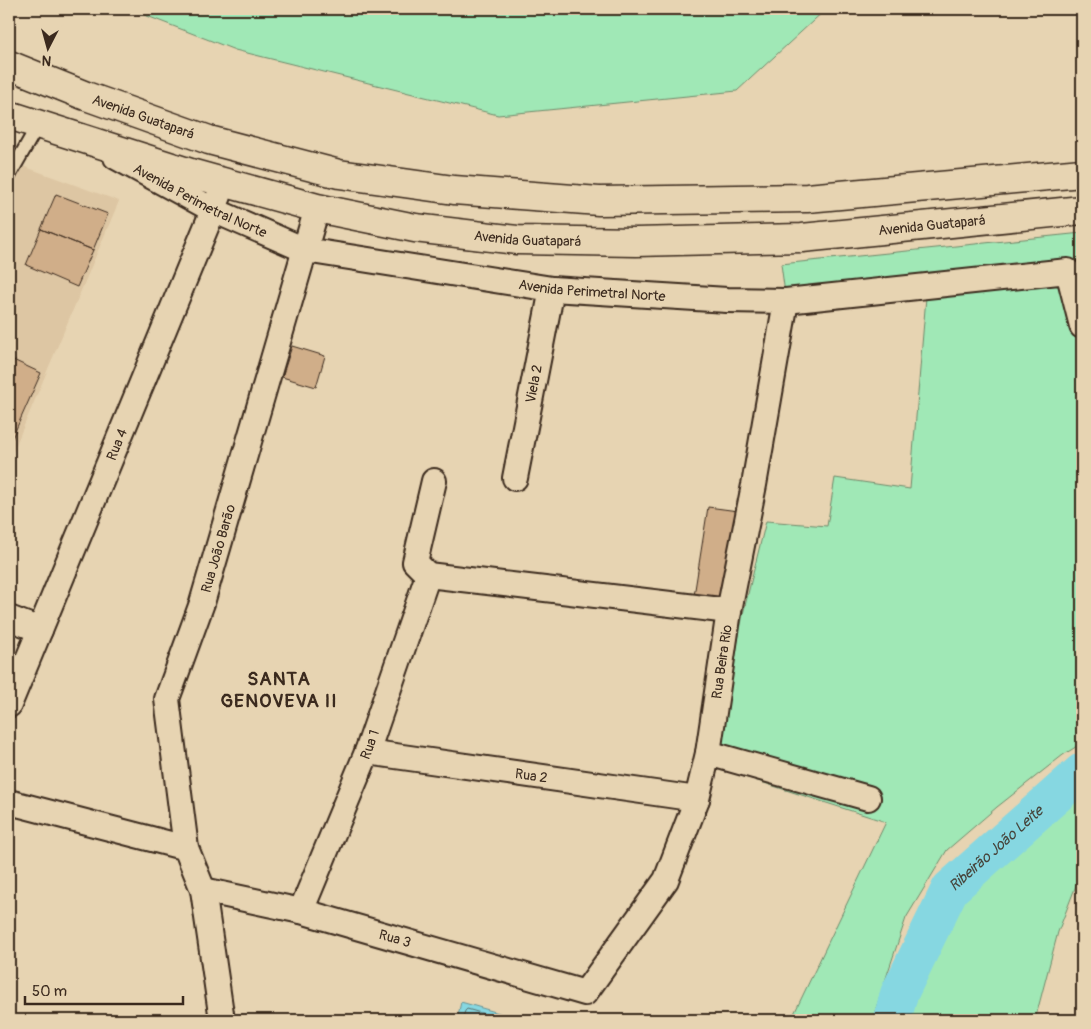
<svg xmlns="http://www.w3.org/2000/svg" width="1091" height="1029" font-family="Pangolin,sans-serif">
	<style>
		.built { fill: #ddc6a3 }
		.green { fill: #a0e8b6; stroke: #6e896a }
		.water { fill: #86d7e1; stroke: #689293 }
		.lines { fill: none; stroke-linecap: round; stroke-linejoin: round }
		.shore { stroke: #596f6c; stroke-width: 1 }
		.river { stroke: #86d7e1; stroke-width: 38 }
		.building { fill: #d0ae89; stroke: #3b2a1e }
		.lane-casing { stroke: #3b2a1e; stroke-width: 16 }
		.street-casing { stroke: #3b2a1e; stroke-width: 28 }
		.highway-casing { stroke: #3b2a1e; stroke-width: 31 }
		.lane { stroke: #e7d4b2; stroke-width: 12 }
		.street { stroke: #e7d4b2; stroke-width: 24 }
		.highway { stroke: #e7d4b2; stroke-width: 28 }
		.labels { text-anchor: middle; stroke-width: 4.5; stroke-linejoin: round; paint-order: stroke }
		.street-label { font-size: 14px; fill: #3b2a1e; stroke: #e7d4b2 }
		.water-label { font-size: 15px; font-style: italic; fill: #46443b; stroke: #e7d4b2 }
		.district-label { font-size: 19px; font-weight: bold; letter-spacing: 1px; fill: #3b2a1e; stroke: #e7d4b2 }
	</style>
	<rect width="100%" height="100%" fill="#e7d4b2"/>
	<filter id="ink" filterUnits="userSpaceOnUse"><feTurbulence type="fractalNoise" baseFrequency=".02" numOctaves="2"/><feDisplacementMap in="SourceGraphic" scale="10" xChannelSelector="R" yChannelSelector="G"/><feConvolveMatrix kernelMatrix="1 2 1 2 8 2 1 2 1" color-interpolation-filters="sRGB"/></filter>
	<g filter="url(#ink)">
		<path class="built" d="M9 161 119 201 9 461Z"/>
		<path class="green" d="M129 9H826L737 91 498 115 235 50Z
			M1082 233V743L1063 755 997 807 947 850 906 918 872 1020H791L886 822 714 767 743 614 766 521 827 526 835 478 910 489 926 297 786 301 781 264Z
			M1082 772V870L1058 932 1035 1020H892L899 994 950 889Z"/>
		<path class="water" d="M461 1002 523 1020H457Z"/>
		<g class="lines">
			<path class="shore" d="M462 1020 465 1011 467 1009 505 1020"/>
			<path class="river" id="s1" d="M892 1020 899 994 950 889 1082 772"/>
		</g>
		<path class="building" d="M56 194 108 214 93 250 41 229Z
			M41 229 93 250 77 287 26 265Z
			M292 346 325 356 316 387 282 377Z
			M9 358 41 373 9 445Z
			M708 507 738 511 723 600 694 596Z"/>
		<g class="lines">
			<defs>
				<path id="lane" d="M9 176 38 125"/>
				<g id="street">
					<path id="s2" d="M116 157 213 210 305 250 552 289 727 300 786 301 1068 271 1082 326"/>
					<path id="s3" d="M515 478 552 289"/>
					<path d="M428 575 729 611"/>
					<path d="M9 618 40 630"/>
					<path id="s4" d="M9 705 219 196"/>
					<path id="s5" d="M367 752 697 799"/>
					<path d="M708 753 868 798"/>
					<path d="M9 802 186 848"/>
					<path id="s6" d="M203 890 301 911 585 993 666 880 697 799 708 753 729 611 754 485 786 301"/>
					<path id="s7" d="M301 911 367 752 428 575 415 562 434 481"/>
					<path id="s8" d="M222 1020 203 890 186 848 167 699 202 603 317 208"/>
				</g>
				<g id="highway">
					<path id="s9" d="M9 65 86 96 209 140 339 174 454 190 599 201 807 198 1082 173"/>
					<path id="s10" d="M9 115 194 174 317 208 415 228 517 240 636 242 802 238 1082 210"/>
				</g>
			</defs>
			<use href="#lane" class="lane-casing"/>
			<use href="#street" class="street-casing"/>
			<use href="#highway" class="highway-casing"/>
			<use href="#lane" class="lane"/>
			<use href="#street" class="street"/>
			<use href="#highway" class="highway"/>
		</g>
	</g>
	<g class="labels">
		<g class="street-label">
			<text dy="5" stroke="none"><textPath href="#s9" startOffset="144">Avenida Guatapará</textPath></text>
			<text dy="5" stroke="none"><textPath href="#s2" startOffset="95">Avenida Perimetral Norte</textPath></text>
			<text dy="5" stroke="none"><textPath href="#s10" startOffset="940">Avenida Guatapará</textPath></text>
			<text dy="5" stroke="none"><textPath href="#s10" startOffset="535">Avenida Guatapará</textPath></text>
			<text dy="5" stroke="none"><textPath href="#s2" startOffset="501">Avenida Perimetral Norte</textPath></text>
			<text dy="5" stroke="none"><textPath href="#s3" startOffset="96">Viela 2</textPath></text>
			<text dy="5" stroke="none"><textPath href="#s4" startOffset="282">Rua 4</textPath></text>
			<text dy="5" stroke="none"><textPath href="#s8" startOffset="486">Rua João Barão</textPath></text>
			<text dy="5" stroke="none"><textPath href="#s6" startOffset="761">Rua Beira Rio</textPath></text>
			<text dy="5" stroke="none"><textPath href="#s7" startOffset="180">Rua 1</textPath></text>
			<text dy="5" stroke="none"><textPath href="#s5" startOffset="166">Rua 2</textPath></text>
			<text dy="5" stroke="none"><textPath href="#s6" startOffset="198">Rua 3</textPath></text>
		</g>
		<g class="water-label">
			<text dy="5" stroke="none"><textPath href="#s1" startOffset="205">Ribeirão João Leite</textPath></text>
		</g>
		<g class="district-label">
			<text x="279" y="685">SANTA<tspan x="279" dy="22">GENOVEVA II</tspan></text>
		</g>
	</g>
	<rect width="1091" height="1029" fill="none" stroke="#e7d4b2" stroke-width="30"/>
	<rect x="15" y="15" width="1061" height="999" fill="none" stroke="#3b2a1e" stroke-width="2" filter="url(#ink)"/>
	<g transform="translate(48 48) rotate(186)" stroke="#e7d4b2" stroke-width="4" paint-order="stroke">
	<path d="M0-4L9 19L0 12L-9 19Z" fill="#3b2a1e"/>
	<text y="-8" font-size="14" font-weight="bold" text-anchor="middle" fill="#3b2a1e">N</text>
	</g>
	<path d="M25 996v8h158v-8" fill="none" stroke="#3b2a1e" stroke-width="2.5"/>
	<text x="32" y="996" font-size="15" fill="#3b2a1e" stroke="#e7d4b2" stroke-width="4" paint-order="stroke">50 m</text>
</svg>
